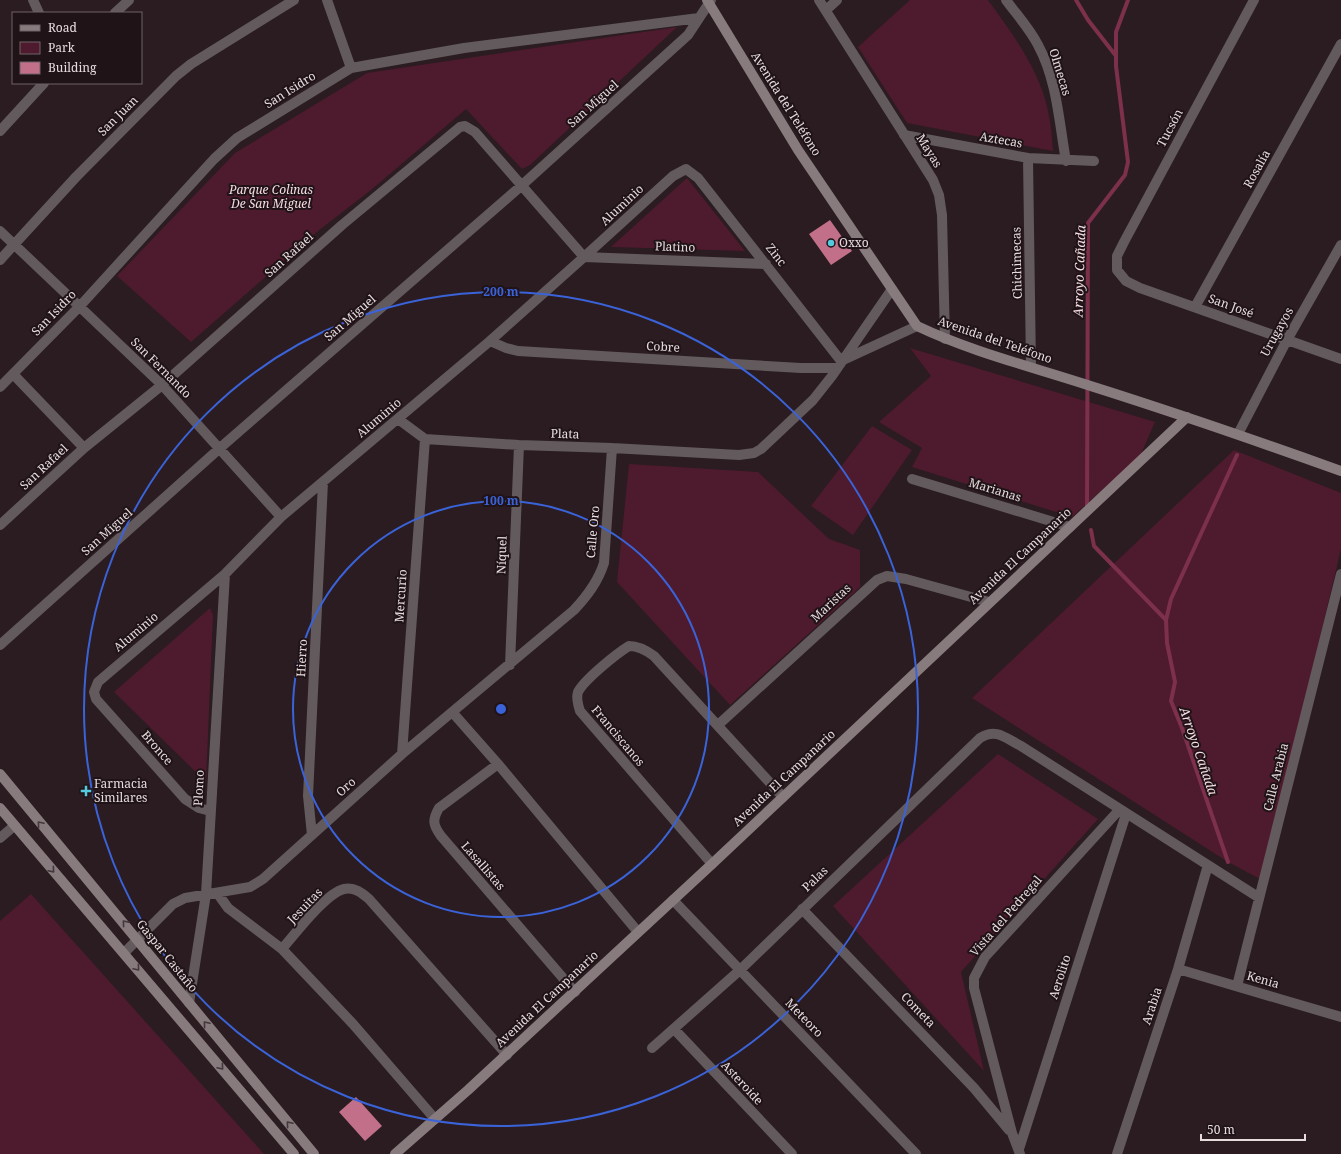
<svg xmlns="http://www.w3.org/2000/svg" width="1341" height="1154" font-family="'Noto Serif',serif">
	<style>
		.green { fill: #4e1a2d }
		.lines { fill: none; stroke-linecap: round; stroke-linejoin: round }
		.stream { stroke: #7c304b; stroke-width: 4 }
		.building { fill: #c26f89 }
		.street { stroke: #625a5c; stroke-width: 10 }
		.secondary { stroke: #877b7e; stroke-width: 10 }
		.oneway { stroke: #44373b }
		.ring { fill: none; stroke: #3b63d9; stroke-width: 2 }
		.poi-dot { fill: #54cade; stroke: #201317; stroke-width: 1.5 }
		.labels { text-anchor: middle; stroke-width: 4; stroke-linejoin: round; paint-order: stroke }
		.street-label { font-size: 12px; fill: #e6dcde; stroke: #201317 }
		.park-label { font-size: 12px; font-style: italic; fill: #f3dbe1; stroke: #201317 }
		.poi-label { font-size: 12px; fill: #e6dcde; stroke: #201317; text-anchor: start }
		.water-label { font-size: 13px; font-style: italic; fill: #f5dde3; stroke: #201317 }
		.centre { fill: #3b63d9; stroke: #201317; stroke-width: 2 }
		.ring-label { font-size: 12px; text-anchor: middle; font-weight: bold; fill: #3b63d9; stroke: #201317; stroke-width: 4; stroke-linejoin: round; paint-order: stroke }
	</style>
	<rect width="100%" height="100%" fill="#2a1c20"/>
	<path class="green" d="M910 0H988C1012 33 1040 70 1048 111 1051 124 1052 137 1053 151L907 123 858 47Z
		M677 27 530 165 522 169 466 109 371 190 318 231 191 342 117 276 235 153 367 73Z
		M687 178 745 251 611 247Z
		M910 348 1155 422 1140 456 1072 517 912 467 922 448 879 422 931 376Z
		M872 426 912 450 853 535 811 506Z
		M1234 450 1341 493V549L1262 880 1228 862 972 698Z
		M629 464 758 472 829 539 860 550V587L730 705 617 582Z
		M210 608 213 615 206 782 114 692Z
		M998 754 1098 819 961 972 984 1071 833 906Z
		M31 894 264 1154H0V921Z"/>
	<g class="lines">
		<path class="stream" d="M1076 0 1088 20 1116 56
			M1087 508 1088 223 1125 175 1128 162 1116 66V32L1128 0
			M1091 530 1094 546 1166 620
			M1228 862 1182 728 1171 701 1175 682 1167 643 1166 620 1171 599 1237 455"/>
	</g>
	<path class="building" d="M830 220 852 251 831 265 809 234Z
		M356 1097 382 1126 365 1141 339 1112Z"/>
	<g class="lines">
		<path class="street" d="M33 0 39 13
			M327 0 351 68
			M819 0 933 180 939 195 942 215 945 339
			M1006 0C1017 15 1030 29 1038 45 1057 80 1059 122 1066 161
			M1254 0 1124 242 1117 256V270L1126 281 1140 288 1341 359
			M826 10 837 0
			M115 13 129 0
			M0 131 44 83
			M904 135 1028 158 1094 161
			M1028 158 1031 367
			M0 231 162 385 281 517
			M0 260 76 177 176 76 191 64 294 0
			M1195 307 1341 44
			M490 341 506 348 518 351 801 368H837
			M841 361 917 326
			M13 374 84 448
			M0 387 80 306 214 159 237 138 351 68 464 48 699 18
			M398 419 425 439 519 445 612 448 739 455 754 453 761 449 813 400 832 376 892 289
			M1238 434 1287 340 1341 245
			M912 479 1070 527
			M0 525 84 448 162 385 342 225 460 127 465 126 475 132 584 257 766 264
			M0 645 220 448 521 186 688 35 711 0
			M510 665 519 445
			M453 713 498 764 638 932
			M718 725 877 580 887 576 906 579 989 602
			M402 754 425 439
			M498 764 439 808C432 820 433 825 441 836L575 992
			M210 811 199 808 185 799 96 699 94 692 98 682 225 574 281 517 490 341 584 257 673 176 686 169 698 178 841 361
			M312 835 308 796 323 482
			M0 838 14 826
			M712 864 580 711C578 705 576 698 578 692 584 680 616 654 629 646 639 646 646 650 654 656L783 797
			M218 894 228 908 282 949
			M673 900 916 1154
			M802 909 974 1088 1009 1130
			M124 953 173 904 185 898 250 887 263 879 402 754 574 610C587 596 598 582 604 563L612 448
			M1178 969 1341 1017
			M1237 986 1341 574
			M189 1003 206 894 225 574
			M674 1029 792 1154
			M652 1048 740 970 980 738C997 728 1005 738 1021 746L1258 897
			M435 1119 353 1024 282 949C295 934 326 893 344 889 355 887 362 893 369 899L507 1055
			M1019 1149 1126 814
			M1020 1154 1012 1133 974 988V978L985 957 1120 809
			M1117 1154 1178 969 1208 865"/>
		<path class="secondary" d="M707 0 798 150 917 326C974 353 1037 368 1097 388 1179 414 1260 442 1341 471
			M0 774 314 1154
			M0 808 294 1154
			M395 1154 468 1090 712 864 1187 417"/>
	</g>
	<defs><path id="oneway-chevron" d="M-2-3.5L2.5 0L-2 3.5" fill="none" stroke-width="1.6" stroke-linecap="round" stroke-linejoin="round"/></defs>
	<g class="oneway">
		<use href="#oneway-chevron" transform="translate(40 824) rotate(-130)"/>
		<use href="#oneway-chevron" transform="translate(52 870) rotate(49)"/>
		<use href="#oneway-chevron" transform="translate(125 923) rotate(-130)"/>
		<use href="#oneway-chevron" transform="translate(137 968) rotate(50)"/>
		<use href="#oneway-chevron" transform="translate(206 1024) rotate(-130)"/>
		<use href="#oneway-chevron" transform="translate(221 1067) rotate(50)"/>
		<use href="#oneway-chevron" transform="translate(289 1124) rotate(-130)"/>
	</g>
	<g class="ring">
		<circle cx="501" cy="709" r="208"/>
		<circle cx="501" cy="709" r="417"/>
	</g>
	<g class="poi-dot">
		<circle cx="831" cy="243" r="4"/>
		<path d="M84 785h4v4h4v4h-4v4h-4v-4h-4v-4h4z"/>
	</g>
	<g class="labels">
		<g class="street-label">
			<text transform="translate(1060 72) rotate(73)" y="4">Olmecas</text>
			<text transform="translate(290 90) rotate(-32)" y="4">San Isidro</text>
			<text transform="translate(593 104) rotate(-42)" y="4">San Miguel</text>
			<text transform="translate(786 104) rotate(58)" y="4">Avenida del Teléfono</text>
			<text transform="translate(118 116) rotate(-45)" y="4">San Juan</text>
			<text transform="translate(1170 128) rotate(-62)" y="4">Tucsón</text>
			<text transform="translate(1001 140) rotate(10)" y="4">Aztecas</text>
			<text transform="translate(929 151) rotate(58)" y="4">Mayas</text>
			<text transform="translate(1257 169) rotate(-61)" y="4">Rosalía</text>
			<text transform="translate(622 205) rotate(-43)" y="4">Aluminio</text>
			<text transform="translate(675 247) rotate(2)" y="4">Platino</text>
			<text transform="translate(289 255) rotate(-42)" y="4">San Rafael</text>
			<text transform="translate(776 255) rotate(52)" y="4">Zinc</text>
			<text transform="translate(1017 263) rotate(-91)" y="4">Chichimecas</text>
			<text transform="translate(1231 306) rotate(20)" y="4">San José</text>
			<text transform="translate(54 313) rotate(-46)" y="4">San Isidro</text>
			<text transform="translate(350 318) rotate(-41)" y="4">San Miguel</text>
			<text transform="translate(1277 332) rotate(-61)" y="4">Urugayos</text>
			<text transform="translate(995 340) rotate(19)" y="4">Avenida del Teléfono</text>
			<text transform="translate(663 347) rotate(3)" y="4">Cobre</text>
			<text transform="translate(161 368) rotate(45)" y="4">San Fernando</text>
			<text transform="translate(379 418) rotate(-40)" y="4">Aluminio</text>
			<text transform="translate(565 434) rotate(2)" y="4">Plata</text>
			<text transform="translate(44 467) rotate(-43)" y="4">San Rafael</text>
			<text transform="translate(995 490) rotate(17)" y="4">Marianas</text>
			<text transform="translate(107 532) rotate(-42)" y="4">San Miguel</text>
			<text transform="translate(593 532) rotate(-85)" y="4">Calle Oro</text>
			<text transform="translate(502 555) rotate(-88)" y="4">Níquel</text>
			<text transform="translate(1020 556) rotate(-43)" y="4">Avenida El Campanario</text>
			<text transform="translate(401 596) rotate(-86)" y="4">Mercurio</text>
			<text transform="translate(831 603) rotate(-43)" y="4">Maristas</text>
			<text transform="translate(136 632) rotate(-40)" y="4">Aluminio</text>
			<text transform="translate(302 658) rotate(-87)" y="4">Hierro</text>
			<text transform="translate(618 736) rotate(50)" y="4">Franciscanos</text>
			<text transform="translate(157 748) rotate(49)" y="4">Bronce</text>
			<text transform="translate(1276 777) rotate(-76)" y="4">Calle Arabia</text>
			<text transform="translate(784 778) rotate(-43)" y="4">Avenida El Campanario</text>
			<text transform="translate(346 787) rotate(-42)" y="4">Oro</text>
			<text transform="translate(199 788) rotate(-87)" y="4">Plomo</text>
			<text transform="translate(483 866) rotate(49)" y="4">Lasallistas</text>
			<text transform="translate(815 879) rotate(-44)" y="4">Palas</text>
			<text transform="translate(305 906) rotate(-46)" y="4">Jesuitas</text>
			<text transform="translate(1006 916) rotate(-49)" y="4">Vista del Pedregal</text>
			<text transform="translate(167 956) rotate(51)" y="4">Gaspar Castaño</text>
			<text transform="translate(1060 977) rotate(-72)" y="4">Aerolito</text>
			<text transform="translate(1263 980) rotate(16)" y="4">Kenia</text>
			<text transform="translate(547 999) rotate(-43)" y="4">Avenida El Campanario</text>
			<text transform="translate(1152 1006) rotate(-72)" y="4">Arabia</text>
			<text transform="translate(918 1010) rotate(46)" y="4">Cometa</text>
			<text transform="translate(804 1018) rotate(46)" y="4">Meteoro</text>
			<text transform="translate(742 1083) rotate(47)" y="4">Asteroide</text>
		</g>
		<g class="park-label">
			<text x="271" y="194">Parque Colinas<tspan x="271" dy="14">De San Miguel</tspan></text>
		</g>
		<g class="poi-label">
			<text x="839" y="247">Oxxo</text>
			<text x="94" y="788">Farmacia<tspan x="94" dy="14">Similares</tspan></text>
		</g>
		<g class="water-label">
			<text transform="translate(1079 271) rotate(-88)" y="5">Arroyo Cañada</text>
			<text transform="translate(1199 751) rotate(71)" y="5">Arroyo Cañada</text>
		</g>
	</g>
	<circle cx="501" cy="709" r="6" class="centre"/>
	<g class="ring-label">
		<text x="501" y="296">200 m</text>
		<text x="501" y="505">100 m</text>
	</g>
	<rect x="12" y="12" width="130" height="72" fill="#201317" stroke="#6f6367"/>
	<rect x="20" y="25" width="20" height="6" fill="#877b7e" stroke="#6f6367"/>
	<text x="48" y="32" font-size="12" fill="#e6dcde">Road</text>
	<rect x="20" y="42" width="20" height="12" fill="#4e1a2d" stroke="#6f6367"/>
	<text x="48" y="52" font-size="12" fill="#e6dcde">Park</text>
	<rect x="20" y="62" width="20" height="12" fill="#c26f89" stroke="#6f6367"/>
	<text x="48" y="72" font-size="12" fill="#e6dcde">Building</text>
	<path d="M1201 1134v6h104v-6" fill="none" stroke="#e6dcde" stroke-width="2"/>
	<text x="1207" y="1134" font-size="12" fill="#e6dcde" stroke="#201317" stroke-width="3" paint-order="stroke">50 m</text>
</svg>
